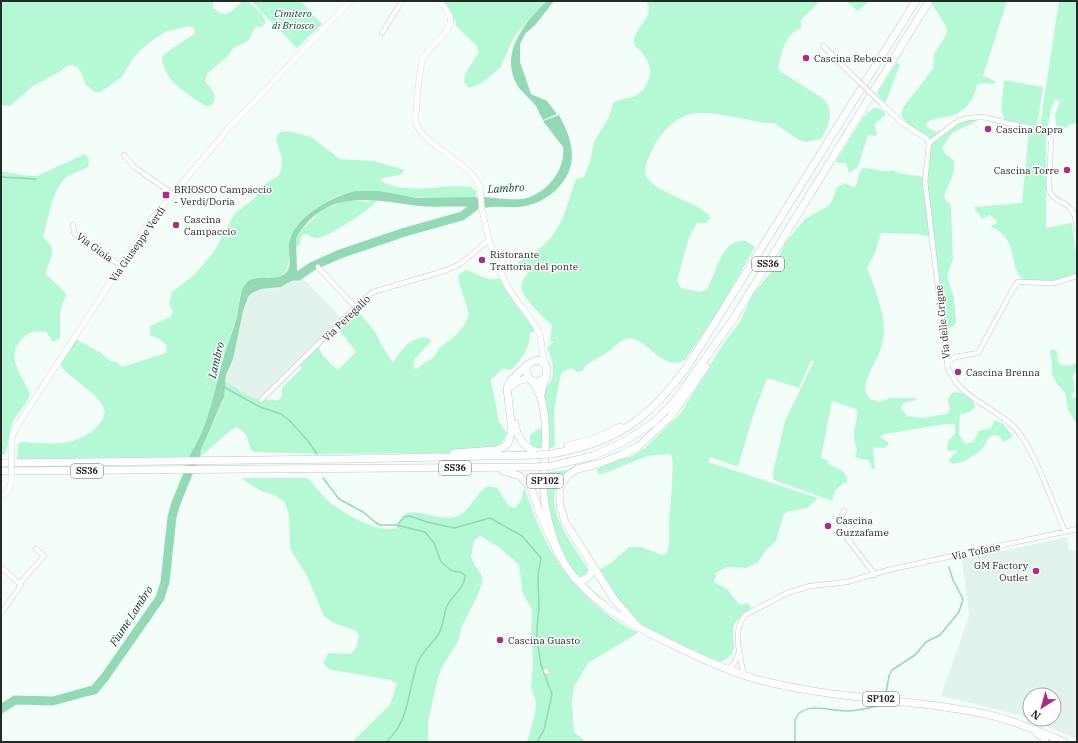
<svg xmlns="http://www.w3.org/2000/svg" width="1078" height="743" font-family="'IBM Plex Serif',serif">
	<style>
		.built { fill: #e1f3ea; fill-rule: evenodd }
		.green { fill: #b5f8d6 }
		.water { fill: #94d8b6 }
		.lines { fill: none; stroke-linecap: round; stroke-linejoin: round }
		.stream { stroke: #94d8b6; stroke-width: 1.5 }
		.river { stroke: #94d8b6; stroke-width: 9 }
		.minor-casing { stroke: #bfc9c4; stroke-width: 5.5 }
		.tertiary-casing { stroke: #bfc9c4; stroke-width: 6 }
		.primary-casing { stroke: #bfc9c4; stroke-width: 8 }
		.trunk-casing { stroke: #bfc9c4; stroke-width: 8 }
		.minor { stroke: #fff; stroke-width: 4.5 }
		.tertiary { stroke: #fff; stroke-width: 5.5 }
		.primary { stroke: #fff; stroke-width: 7 }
		.trunk { stroke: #fff; stroke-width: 7 }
		.minor-bridge-casing { stroke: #bfc9c4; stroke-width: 5.5; stroke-linecap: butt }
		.tertiary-bridge-casing { stroke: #bfc9c4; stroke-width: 6; stroke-linecap: butt }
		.trunk-bridge-casing { stroke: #bfc9c4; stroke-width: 8; stroke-linecap: butt }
		.minor-bridge { stroke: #fff; stroke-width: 4.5 }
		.tertiary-bridge { stroke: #fff; stroke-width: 5.5 }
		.trunk-bridge { stroke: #fff; stroke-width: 7 }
		.poi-dot { fill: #a82f84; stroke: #fff; stroke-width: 1.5 }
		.labels { text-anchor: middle; stroke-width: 3; stroke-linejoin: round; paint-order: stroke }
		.shield { fill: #fff; stroke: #666968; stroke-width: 1 }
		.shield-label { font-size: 9px; font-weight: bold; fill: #252927 }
		.park-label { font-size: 10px; font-style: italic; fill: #003a26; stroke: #fff }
		.poi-label { font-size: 10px; fill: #252927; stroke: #fff; text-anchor: start }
		.street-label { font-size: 10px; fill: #252927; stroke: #fff }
		.water-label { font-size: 11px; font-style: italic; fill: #0a432d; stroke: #fff }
	</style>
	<rect width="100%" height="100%" fill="#f3fef8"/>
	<path class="built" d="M295 279H302L308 283 343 320 261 400 247 396 225 382 243 311 248 297 252 293 261 289H275L290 283Z
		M1067 537 1069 551 1077 550V739L1020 715 941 696 969 616 962 560ZM1030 695H1054V719H1030Z"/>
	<path class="green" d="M1 1H213V8C216 9 217 11 218 12 228 19 237 6 242 1H248L262 14 266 23 261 27 256 26 248 41 233 48 228 56 207 74 205 81C211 89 219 96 212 105L205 106C187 93 163 81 162 57 163 54 188 38 194 34L195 29 189 26 165 32 147 44 134 57 122 77 101 92H95L86 85 81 72 76 66 68 65 61 71 33 86 10 106 1 105Z
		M251 1H300L322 24 297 48Z
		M438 1H547L515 35 500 68 482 83 469 88 464 82 465 74 479 52 476 45 456 26 455 18 450 24 451 18Z
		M646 1H820L801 20V28C784 34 781 55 778 70L824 99C835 114 829 124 821 139L805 142 797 139 774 123H764C745 120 710 110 692 114 673 117 656 138 650 155 646 163 642 173 649 180 663 196 702 203 711 218L706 223H697L689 237 677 281 681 288 700 292 707 289C717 272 721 238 746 241L755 247 719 310 685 360C661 373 645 334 627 339 619 341 613 349 606 353 595 361 591 359 582 371L577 372 572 368 565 370 561 374 554 410 555 446 547 450 532 448 530 443V435L536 430 546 426C546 415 543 403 545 391 545 387 549 385 551 381 555 372 552 356 547 348L554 341H550L552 325C544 317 517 295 522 282 523 279 526 276 528 274L524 268 511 267C525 258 545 248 554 233 566 217 569 197 576 179L584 177 590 162 594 142 609 117 613 103C626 95 637 102 646 85 654 71 649 60 639 49 636 47 634 47 634 43 633 28 657 16 646 1Z
		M846 1H869L858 11Z
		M934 1H1007L983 76 995 81V84L982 83 977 85C967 129 931 110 926 126L936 132 975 118 977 121 952 133 942 148C945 157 952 156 954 162 957 169 947 188 944 196L946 201 951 205 953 259 947 275 954 298 956 322 953 327 949 328 945 325 940 282 931 237 917 234 881 233 875 253 867 268C876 292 890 323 881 348 876 363 865 376 865 391L870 399 879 402 891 398H917L916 400 904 403 901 408 907 416 922 418 947 414 950 410C950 406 948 404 948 400 952 384 972 396 975 406L972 411 960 415 959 434 965 444 973 442 979 431 991 428 995 420 1003 424 1013 436 1006 441H1003L999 436C986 432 987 446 981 450 974 456 963 463 953 464L948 461 958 450 949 451 947 449 948 442 955 433V424H945L885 434 880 437 888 442V445L884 448 875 447 873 449 875 468 872 469 869 460 857 458 855 456C859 447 854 443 854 434 854 426 859 417 856 409L832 401 821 458 829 461 828 464C838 469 849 471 847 484L844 482 835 491 832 501 774 480 773 472 785 421 814 361 811 360 799 388 767 378 752 419 738 467 711 457 708 462 818 498 807 508 787 512 784 514 776 541 768 548 757 563 746 568 727 567 715 573 716 576 714 582 727 589 738 603 741 605 747 603 751 607C747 614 738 617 734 625 729 635 744 655 719 662L643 626 623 605 598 570 611 563 629 547H641L662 555 667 553C670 544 669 534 669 525 670 502 674 479 672 456L669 454 647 456 603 474 597 473V470L605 464 632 456 645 448 681 413 723 344 740 322 752 295 773 270 785 243 805 219 828 206 832 201 837 187 845 183 853 187 856 186 859 173 863 168C874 167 882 174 893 170L898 173 925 177 924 169 932 139C922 134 904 124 901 114L904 106 933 69 934 54 946 35 947 29 944 23 932 4Z
		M1059 1H1077V123L1069 125 1066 128 1056 125 1055 114 1060 103 1056 99 1051 109 1048 126 1044 128 1041 126V119Z
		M897 62 900 65C897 71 887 101 885 103L878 95V92Z
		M1004 80 1043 87 1037 125 1036 126 1004 120 1001 109Z
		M873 108 881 109 886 114 875 124 877 136 868 135 858 167 849 173 846 163H837L836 161 864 116Z
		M1029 130 1043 133 1046 138V228L1072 223 1077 259V275C1059 280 1040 286 1021 278 1008 262 1019 239 991 227L992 225 996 224 997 221 990 215 982 219 974 207 1022 203Z
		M288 131 311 137 340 159 374 161 405 170 400 175 382 178 381 181C410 196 440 183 471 187L476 191V197C456 198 435 199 415 197 380 194 354 182 321 205 312 211 300 220 295 230 281 259 303 282 255 278L240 295 237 317 221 364 208 420 201 438 189 457 17 459 18 444 22 442C51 444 79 448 100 423 104 419 106 412 103 406 93 390 76 382 63 369L60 363 73 338 100 352 110 361 116 362 122 367 166 353 167 346 159 339 150 335V326L171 317 173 311 169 304 172 292 194 275 213 253 235 213 255 198 262 186 278 176 281 171 282 159 276 138 280 132Z
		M85 154 89 160 88 167C82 171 75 172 68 176 52 187 49 219 43 236 45 240 48 242 51 246 55 254 47 265 46 274 52 281 62 287 66 295L60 312V338L53 342 46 332C37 331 30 331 23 338 4 357 22 374 30 394 27 405 17 412 12 424 8 434 10 445 4 455H1V171L29 176H37Z
		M378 199C374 208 328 237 318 238 313 238 309 236 306 234 300 236 300 239 300 245L295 247 296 238 300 232 322 210 344 201 355 200 367 202Z
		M466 270C481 275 486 282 503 278L538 330 530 333C530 347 521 361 511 370L502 369 491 380 499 422 507 433 502 443 497 448 460 453 318 454 255 452 251 450C247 438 248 433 236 427 222 435 212 450 198 457L223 402 225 382C236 387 244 395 256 399 264 401 270 398 278 401L282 396V388L302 368 299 365 318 346 323 356 338 370 356 352 339 329 357 310 376 333 381 344 393 363C402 349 411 335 429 338L431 341 414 360 413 367 416 369 434 357 440 347 453 338 463 327 469 314 458 279 459 274Z
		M1051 349 1057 351 1058 362 1061 365 1068 366 1077 363V371L1073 376 1075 391 1071 396 1073 398 1077 397V424L1068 410 1065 393 1057 384 1052 374V362L1050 353Z
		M569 470C565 474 559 478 557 484 545 514 575 546 589 571L581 577C564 565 552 524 548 504 546 494 547 482 547 472Z
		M241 478H308C314 485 320 493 326 499 340 512 378 534 396 528 400 524 400 518 404 515 415 506 440 523 458 516 471 510 476 492 488 486L497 488 508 505 513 508 516 507 521 500 524 488C531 505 536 523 545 539 565 580 598 613 638 633L588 663 574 687 572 701 574 732 584 740V742H527L535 714 536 702 531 687 533 662 531 634 532 610 523 594 519 565 499 547 480 536 474 541 471 557 475 566 481 574 483 580 478 595 462 626 458 641 441 669 438 678 428 722V742H352L390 705 397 684 390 680 333 670 329 669 323 663 328 653 351 654 356 648 359 635 356 631 332 622 324 616 307 576 290 549 289 515 285 502 274 495 261 491Z"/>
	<path class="water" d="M547 1H554L536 24 525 34 520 44V62L531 94 547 101 557 114 543 120C540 115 538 110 536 106 530 98 522 93 517 85 499 53 525 22 547 1Z
		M559 115C573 141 580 165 557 189 549 197 537 204 525 206 511 209 499 205 485 208L484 197C497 198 509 200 522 199 545 195 566 171 563 147L543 121Z
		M356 191H379L417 198 476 197 478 208C459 205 439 208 419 206 370 200 327 187 296 238L297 272 295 279 281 287 261 289 252 293 248 297 243 311 233 359 226 375 224 397 198 457H189C208 427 213 396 222 363 226 347 233 332 237 317 239 306 239 295 245 285 253 270 278 286 288 270 292 261 287 249 290 240 296 216 334 195 356 191Z"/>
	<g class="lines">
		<path class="stream" d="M1 177 36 179
			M224 387 260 407 281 414 290 421 308 441 317 454
			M323 478 339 499 363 512 375 522 380 525H396L425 532 434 543 441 562 452 571 460 572 465 575C465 588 452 595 447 606 443 615 444 626 438 635 432 644 422 651 418 662 407 690 411 720 386 742
			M398 524 404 517 410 516 427 522 454 528 490 518 522 536 541 558 538 575 539 608 537 627V639L541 665 552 694 544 730 537 742
			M886 693 889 676 892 670 915 655 926 642 940 635 959 612 963 599 953 580 949 567
			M795 742V720C803 700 829 711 845 711 856 711 866 709 876 706"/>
		<path class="river" d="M291 276H298L313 266 340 254 405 232 462 216 474 207 477 202
			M1 709 15 700 53 701 89 691 94 690 105 677 160 598 165 582 172 517 176 503 196 454"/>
		<defs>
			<path id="minor" d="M382 33 402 1
				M823 46 851 74
				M882 104 902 123 926 138 929 143
				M929 143 925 182 948 369C952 375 955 382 960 387 975 403 998 411 1014 427 1033 446 1054 506 1065 532
				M929 143 958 121 968 118 983 117 1046 132 1051 140 1049 189C1052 201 1062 200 1070 208 1076 213 1076 223 1077 230
				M124 155 134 167 173 194
				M73 225 74 233 121 266
				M318 267 355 307
				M947 362 955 357 978 353 1013 289 1018 282 1054 283 1077 276
				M261 400 363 300 373 292 447 270 460 264 489 240
				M844 511 841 517 847 538 875 575
				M1 567 21 585 1 613
				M19 584 44 556 36 549
				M729 669 735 662 739 652
				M546 671 547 672
				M744 675C740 658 732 629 745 615L787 593 810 586 847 582 888 570 1077 529"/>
			<path id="tertiary" d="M438 1C469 26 434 37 423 59 420 65 415 115 416 122 421 144 466 160 478 183 482 190 480 201 482 209 485 223 488 237 492 250 498 266 503 281 512 294 521 307 531 318 538 331 544 342 540 353 545 363
				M12 438 15 429 151 220 229 128 350 1
				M1 497 8 491 11 483"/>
			<path id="primary" d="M532 381C554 408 542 464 544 496 546 517 556 553 568 569 591 601 623 620 657 637 688 652 720 668 752 678 826 699 906 698 981 713 1010 719 1038 731 1064 742
				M541 395C542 383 556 362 536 360L527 365 526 372 530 380 538 382 546 377
				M1037 733 1044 738 1045 742"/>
			<path id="trunk" d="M512 386 518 381 529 378
				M515 424C517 438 526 451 541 452
				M568 446 595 439 620 427
				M454 453 496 450 504 447 508 443 512 430 507 388 511 380 527 365
				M551 454C617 443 650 418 689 364L916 1
				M1 463 347 459 536 455
				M551 466 593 456 625 441 653 423 674 402 734 318 929 1
				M1 471 537 467
				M503 471 520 476 531 488 543 522 561 559
				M575 579 581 581C588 579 592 574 592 567
				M638 627 614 599 565 522 560 505V488L567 476 577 469 598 464 621 455 639 446 670 417 706 367"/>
		</defs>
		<use href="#minor" class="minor-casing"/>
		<use href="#tertiary" class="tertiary-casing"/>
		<use href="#primary" class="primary-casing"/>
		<use href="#trunk" class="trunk-casing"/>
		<use href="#minor" class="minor"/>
		<use href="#tertiary" class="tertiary"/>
		<use href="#primary" class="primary"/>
		<use href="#trunk" class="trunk"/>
		<defs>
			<path id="minor-bridge" d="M851 74 882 104"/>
			<path id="tertiary-bridge" d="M11 483 12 438"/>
			<path id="trunk-bridge" d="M536 455 551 454
				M537 467 551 466"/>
		</defs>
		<use href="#minor-bridge" class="minor-bridge-casing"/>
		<use href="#tertiary-bridge" class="tertiary-bridge-casing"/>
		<use href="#trunk-bridge" class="trunk-bridge-casing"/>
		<use href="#minor-bridge" class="minor-bridge"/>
		<use href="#tertiary-bridge" class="tertiary-bridge"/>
		<use href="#trunk-bridge" class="trunk-bridge"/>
	</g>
	<g class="poi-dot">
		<circle cx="806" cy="58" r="4"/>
		<circle cx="988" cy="129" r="4"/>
		<circle cx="1067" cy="170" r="4"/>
		<rect x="162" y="191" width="8" height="8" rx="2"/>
		<circle cx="176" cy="225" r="4"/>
		<circle cx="482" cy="260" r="4"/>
		<circle cx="958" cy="372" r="4"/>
		<circle cx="828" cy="526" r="4"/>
		<circle cx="1036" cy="571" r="4"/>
		<circle cx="500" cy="640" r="4"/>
	</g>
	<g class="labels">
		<g class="shield">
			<rect x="752" y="257" width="32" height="14" rx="3"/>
			<rect x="439" y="461" width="32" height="14" rx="3"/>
			<rect x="71" y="464" width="32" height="14" rx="3"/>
			<rect x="527" y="474" width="36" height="14" rx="3"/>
			<rect x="863" y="692" width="36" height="14" rx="3"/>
		</g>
		<g class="shield-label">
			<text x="768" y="267">SS36</text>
			<text x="455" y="471">SS36</text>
			<text x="87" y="474">SS36</text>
			<text x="545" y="484">SP102</text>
			<text x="881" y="702">SP102</text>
		</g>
		<g class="park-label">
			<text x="293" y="17">Cimitero<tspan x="293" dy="12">di Briosco</tspan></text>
		</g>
		<g class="poi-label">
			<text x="814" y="62">Cascina Rebecca</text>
			<text x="996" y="133">Cascina Capra</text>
			<text x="1059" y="174" text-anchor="end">Cascina Torre</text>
			<text x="174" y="193">BRIOSCO Campaccio<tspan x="174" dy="12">- Verdi/Doria</tspan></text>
			<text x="184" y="223">Cascina<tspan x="184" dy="12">Campaccio</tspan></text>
			<text x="490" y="258">Ristorante<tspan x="490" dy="12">Trattoria del ponte</tspan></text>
			<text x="966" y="376">Cascina Brenna</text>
			<text x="836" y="524">Cascina<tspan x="836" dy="12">Guzzafame</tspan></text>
			<text x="1028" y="569" text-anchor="end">GM Factory<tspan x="1028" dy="12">Outlet</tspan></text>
			<text x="508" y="644">Cascina Guasto</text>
		</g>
		<g class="street-label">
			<text transform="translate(137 244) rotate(-55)" y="4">Via Giuseppe Verdi</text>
			<text transform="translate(95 247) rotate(36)" y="4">Via Gioia</text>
			<text transform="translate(346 318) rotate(-44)" y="4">Via Peregallo</text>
			<text transform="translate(942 322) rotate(-96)" y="4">Via delle Grigne</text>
			<text transform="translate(976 551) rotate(-12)" y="4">Via Tofane</text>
		</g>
		<g class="water-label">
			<text transform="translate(506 188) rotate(-3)" y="4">Lambro</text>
			<text transform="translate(216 360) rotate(-76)" y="4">Lambro</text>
			<text transform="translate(131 616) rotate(-57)" y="4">Fiume Lambro</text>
		</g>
	</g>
	<rect width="1078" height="743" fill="none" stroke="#252927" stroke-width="4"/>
	<g transform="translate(1042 707) rotate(217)"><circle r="19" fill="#ffffff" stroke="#a8a9a9"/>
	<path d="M0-3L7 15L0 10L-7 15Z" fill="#a82f84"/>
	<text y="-6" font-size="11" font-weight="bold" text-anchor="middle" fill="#252927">N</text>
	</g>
</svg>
